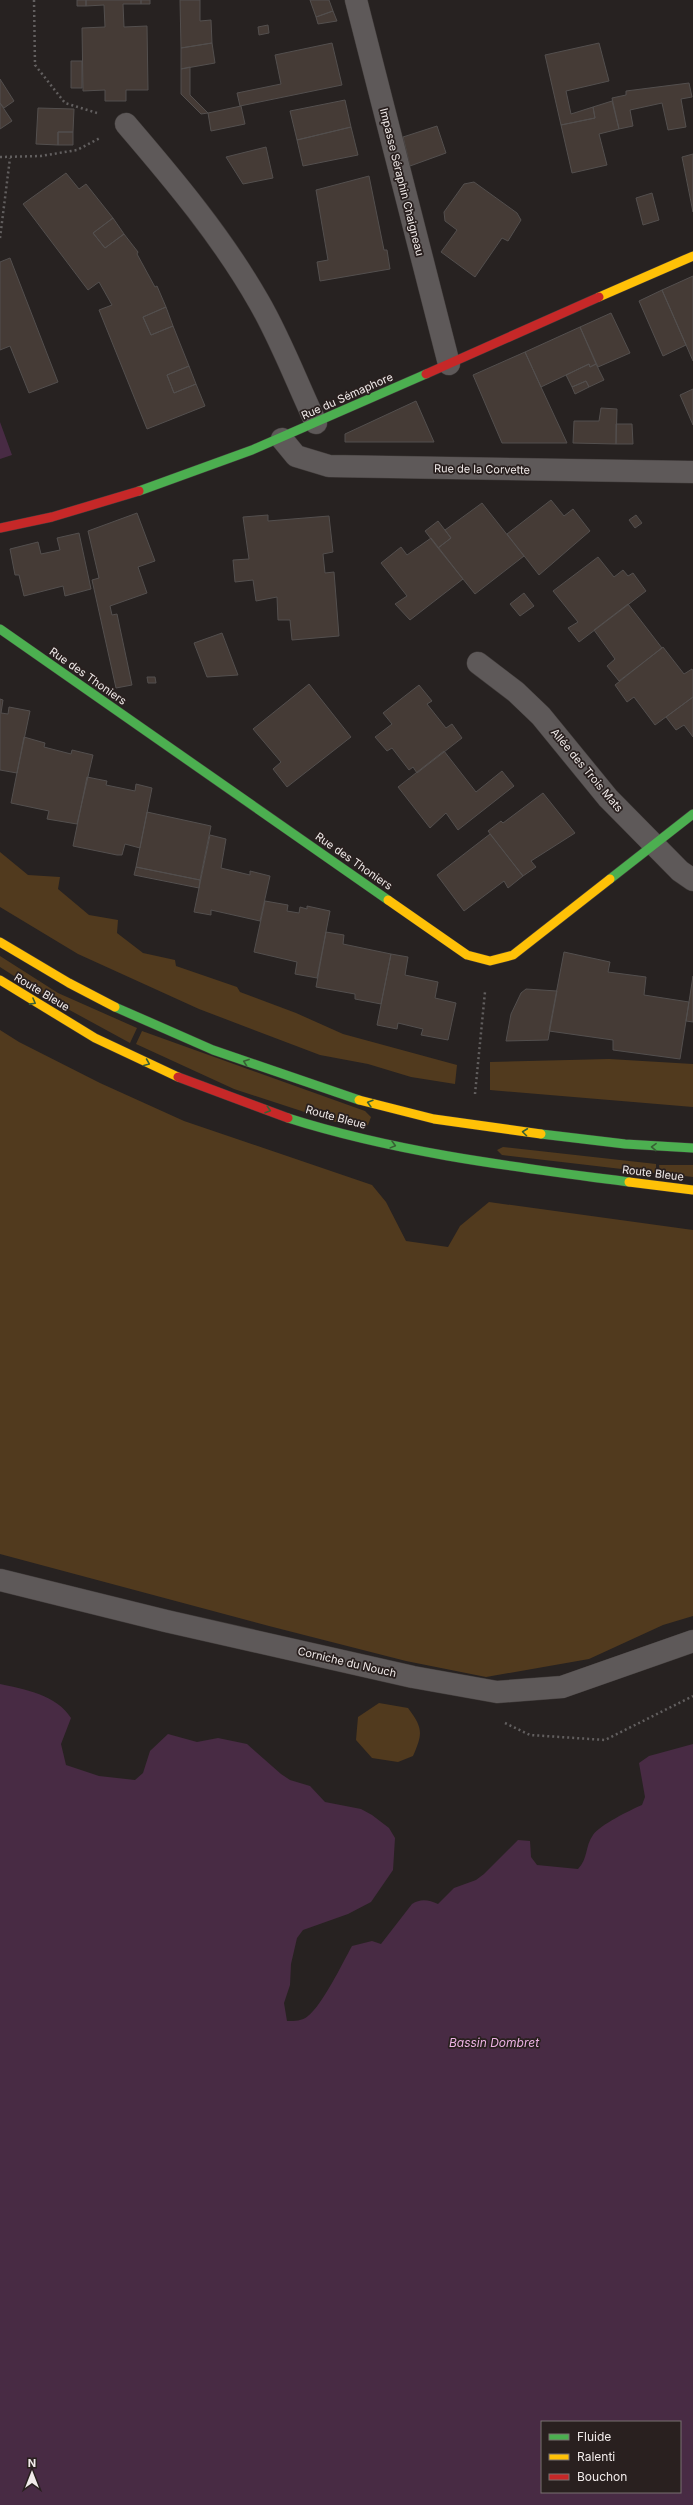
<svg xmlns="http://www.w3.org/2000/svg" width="693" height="2505" font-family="Inter,sans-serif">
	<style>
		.green { fill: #513a1e }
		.water { fill: #482b44; fill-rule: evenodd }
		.building { fill: #453b36; stroke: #534f4e }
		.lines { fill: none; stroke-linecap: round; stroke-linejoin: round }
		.street-casing { stroke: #413c3b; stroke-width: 23 }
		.fast-casing { stroke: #413c3b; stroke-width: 10 }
		.slow-casing { stroke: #413c3b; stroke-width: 10 }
		.jam-casing { stroke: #413c3b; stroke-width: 10 }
		.path { stroke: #625f5f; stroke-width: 2.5; stroke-dasharray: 2 3; stroke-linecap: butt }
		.street { stroke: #5e5959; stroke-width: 22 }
		.fast { stroke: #4caf50; stroke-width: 9 }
		.slow { stroke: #ffc107; stroke-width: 9 }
		.jam { stroke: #c62828; stroke-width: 9 }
		.oneway { stroke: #396035 }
		.labels { text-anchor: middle; stroke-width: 3.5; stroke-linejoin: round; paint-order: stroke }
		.street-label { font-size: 11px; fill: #f1ebea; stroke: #29201f }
		.water-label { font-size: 12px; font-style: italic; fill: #ecb2e3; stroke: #29201f }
	</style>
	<rect width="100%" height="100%" fill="#272221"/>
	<path class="green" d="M0 852 28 875 60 877 58 889 89 915 118 920 117 933 143 953 175 960 176 966 237 987 240 992 296 1013 343 1034 457 1065 455 1084 411 1077 368 1064 320 1055 199 1009 78 954 0 907Z
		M0 956 58 993 137 1028 130 1043 53 1001 0 967Z
		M0 1030 19 1042 100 1083 184 1121 372 1185 386 1202 406 1241 448 1247 460 1226 489 1202 693 1230V1616L663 1625 589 1659 486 1677 406 1661 269 1626 0 1554Z
		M142 1031 365 1111 371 1117 368 1125 358 1128 332 1121 234 1089 136 1044Z
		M609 1059 693 1064V1107L490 1090V1062Z
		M503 1147 656 1164V1173L502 1155 497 1150Z
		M659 1165H693V1177L660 1173Z
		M379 1703 408 1708C423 1728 423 1733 413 1756L398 1762 372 1758 356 1740 358 1717Z"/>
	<path class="water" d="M0 422 12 455 0 459Z
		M0 1684C24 1689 57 1695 71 1718L61 1744 66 1765 99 1776 135 1780 143 1773 150 1751 168 1734 197 1742 218 1738 247 1744 281 1774 290 1780 310 1786 325 1802 361 1809 372 1815 389 1828 395 1838 393 1870 371 1902 348 1914 303 1930 297 1938 291 1964 290 1985 284 2003 287 2021C295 2021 302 2021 308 2016 323 2004 342 1964 352 1946L372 1941 381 1944 412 1904C421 1898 429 1900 438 1904L454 1888 476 1880 484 1874 518 1840 530 1841 531 1857 537 1865 578 1869C588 1859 585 1846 593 1835 600 1825 630 1810 642 1805L645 1797 639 1763 649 1756 693 1744V2505H0ZM542 2422H680V2492H542Z"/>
	<path class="building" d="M77 0H86V6H77Z
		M86 0H141V4H123L124 27 147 26 148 90H126V101H105V90L83 91 82 28 105 27 104 5 86 6Z
		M141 0H150V4H141Z
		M180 0H200V21L211 20 212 43 181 48Z
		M310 0H329L333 11 316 17Z
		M333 11 337 21 318 24 316 17Z
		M268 25 269 33 259 35 258 27Z
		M212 43 215 63 181 69V48Z
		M332 43 342 85 240 106 237 93 281 84 275 55Z
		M599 43 609 81 566 91 571 114 593 107 595 118 561 125 545 55Z
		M71 61H82V88H71Z
		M190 67V95L208 113 201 114 181 94V69Z
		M0 79 14 101 4 108 0 103Z
		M689 83 692 97 681 99 686 127 668 130 662 103 630 110 633 126 619 129 612 98 626 95V91Z
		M345 100 351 127 297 140 290 111Z
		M612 101 619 129 599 134 607 165 572 173 561 125 595 118 593 107Z
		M0 103 12 121 0 129Z
		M241 106 245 124 211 131 208 113Z
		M38 108 74 109 73 132H58V145L36 144Z
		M437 126 446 153 410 166 403 137Z
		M351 127 358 155 303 166 297 140Z
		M58 132H73V145H58Z
		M266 147 273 178 243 184 226 157Z
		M693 154V212L682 157Z
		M66 173 79 189 86 184 113 218 93 233 105 248 124 234 138 252 137 254 155 287 157 286 166 307 143 317 151 335 173 326 189 366 167 375 174 393 196 384 205 406 147 429 99 310 112 305 99 282 88 290 23 204Z
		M369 176 384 250H387L390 269 320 281 317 262 328 260 316 190Z
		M474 182 517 213 521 220 508 241 502 238 475 277 441 252 457 230 445 221 444 212 464 184Z
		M652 193 659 220 643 225 636 198Z
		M113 218 124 234 105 248 93 233Z
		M10 258 58 382 29 393 10 346 0 350V262Z
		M693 276V361L662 290Z
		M662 290 686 345 663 356 639 301Z
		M166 307 173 326 151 335 143 317Z
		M611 313 630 353 598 367 580 327Z
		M580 327 596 364 590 367 589 364 541 387 525 352Z
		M525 352 541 387 567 443H502L473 375Z
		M589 364 590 367 596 364 604 380 589 387 586 381 572 387 566 375Z
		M189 366 196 384 174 393 167 375Z
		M586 381 589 387 575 394 572 387Z
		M693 389V425L680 395Z
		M416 401 434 442H345V434Z
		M601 408 617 409 616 444 573 443 574 421H599Z
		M616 424H632L633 444H616Z
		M551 500 564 516 573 509 590 531 539 575 507 534Z
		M482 503 524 556 475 594 438 548 451 538 445 530Z
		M137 513 155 561 138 567 147 593 110 606 112 615 117 614 132 685 116 688 92 580 99 578 88 531Z
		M268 515V521L329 516 333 552 323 554 325 573 334 572 339 636 292 640 290 620H278L277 597 256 601 253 580 235 582 233 560 249 559 243 517Z
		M636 515 642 523 635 528 629 520Z
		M438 521 451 538 438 548 425 531Z
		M79 533 91 589 65 596 63 586 24 596 19 575H15L10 549 38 542 41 554 60 550 57 538Z
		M431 538 463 579 410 620 395 604 407 596 381 563 401 547 407 555Z
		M598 557 614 577 623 570 628 576 633 573 646 591 579 642 568 628 578 622 553 591Z
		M524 593 534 606 520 616 510 604Z
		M628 604 662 648 619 681 607 666 615 659 594 630Z
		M222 633 238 675 207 677 194 643Z
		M663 647 684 674 692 669 693 671V697L655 725 634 697 627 702 615 685Z
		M147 677H155L156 683H148Z
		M309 684 351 737 287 787 273 769 281 762 253 729Z
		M419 685 432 701 427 704 446 728 452 724 462 738 417 773 413 767 409 770 392 748 387 751 375 737 392 724 383 713Z
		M693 697V737L684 725 676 730 666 717Z
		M0 699 3 700 1 713 8 714 9 707 30 711 17 773 0 770Z
		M24 737 45 743 44 747 71 754 72 750 93 755 77 824 47 819 49 811 11 803Z
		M444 751 476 792 502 771 514 786 458 830 446 813 430 828 398 787Z
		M87 777 107 781 106 785 135 791 136 784 152 788 140 848 125 844 122 855H117L73 846Z
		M543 793 575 833 531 861 536 867 523 876 488 831 501 821 503 823Z
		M147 812 211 826 200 880 136 867Z
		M490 834 523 876 508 888 504 881 464 911 437 875Z
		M210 835 226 839 221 868 250 875V871L270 876 260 921 211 910V915L194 912Z
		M136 867 200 880 199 888 134 875Z
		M265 901 288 905 287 911 299 913 300 907 307 909V906L330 911 317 978 295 974 297 962 254 952Z
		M326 932 344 935 343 944 391 954 381 1004 355 999V994L316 987Z
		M564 952 610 962 608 972 646 977 644 995 689 1002 680 1059 613 1050V1040L549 1031Z
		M391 954 408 957 405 975 438 982 435 998 456 1003 448 1040 421 1035 423 1029 398 1023 397 1029 377 1025Z
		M693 976V1022L686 1021Z
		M526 989 557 991 548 1040 506 1041 511 1014 521 993Z"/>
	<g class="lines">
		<defs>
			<path id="street" d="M356 0 449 364
				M126 124C174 180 222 237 259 302 281 340 297 383 316 423
				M282 439 296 456 329 466 693 472
				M478 663 516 692 541 716 608 798 680 871 693 880
				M0 1580 166 1621 413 1677 497 1692 562 1687 693 1641"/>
			<path id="fast" d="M139 491 252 450 426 374
				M0 629 388 900
				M610 879 693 814
				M115 1007 213 1050 359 1100
				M288 1118C398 1153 515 1167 629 1182
				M541 1134 625 1144 693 1148"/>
			<path id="slow" d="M599 297 693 256
				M388 900 467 955 490 961 513 955 610 879
				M0 942 69 983 115 1007
				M0 980 95 1038 178 1077
				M359 1100 434 1119 541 1134
				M629 1182 693 1190"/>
			<path id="jam" d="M426 374 599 297
				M0 528 52 517 139 491
				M178 1077 288 1118"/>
		</defs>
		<use href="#street" class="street-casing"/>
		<use href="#fast" class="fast-casing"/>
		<use href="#slow" class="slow-casing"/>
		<use href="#jam" class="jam-casing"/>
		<path class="path" d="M34 0 35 65 65 103 97 113
			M0 157 41 156 77 150 100 138
			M0 238 10 158
			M475 1094 485 992
			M505 1723 530 1735 605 1740 693 1696"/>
		<use href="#street" class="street"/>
		<use href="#fast" class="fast"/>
		<use href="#slow" class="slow"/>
		<use href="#jam" class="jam"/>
	</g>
	<defs><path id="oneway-chevron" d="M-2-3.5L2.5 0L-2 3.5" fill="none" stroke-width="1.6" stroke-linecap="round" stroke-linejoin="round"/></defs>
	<g class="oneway">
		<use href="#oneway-chevron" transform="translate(33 1002) rotate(29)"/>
		<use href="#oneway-chevron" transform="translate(246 1062) rotate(-160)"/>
		<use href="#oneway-chevron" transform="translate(147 1063) rotate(23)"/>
		<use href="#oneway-chevron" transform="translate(370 1103) rotate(-164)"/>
		<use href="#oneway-chevron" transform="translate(268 1110) rotate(18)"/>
		<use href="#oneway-chevron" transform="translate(525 1132) rotate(-173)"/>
		<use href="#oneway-chevron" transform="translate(393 1145) rotate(15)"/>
		<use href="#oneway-chevron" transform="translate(654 1147) rotate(-179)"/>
	</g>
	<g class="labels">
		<g class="street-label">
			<text transform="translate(402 182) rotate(76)" y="4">Impasse Séraphin Chaigneau</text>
			<text transform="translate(347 396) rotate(-24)" y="4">Rue du Sémaphore</text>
			<text transform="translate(482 469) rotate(1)" y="4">Rue de la Corvette</text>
			<text transform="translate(88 676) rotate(35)" y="4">Rue des Thoniers</text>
			<text transform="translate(587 770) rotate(50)" y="4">Allée des Trois Mats</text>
			<text transform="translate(354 861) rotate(35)" y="4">Rue des Thoniers</text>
			<text transform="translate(42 992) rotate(31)" y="4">Route Bleue</text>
			<text transform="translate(336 1117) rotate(15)" y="4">Route Bleue</text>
			<text transform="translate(653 1173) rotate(7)" y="4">Route Bleue</text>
			<text transform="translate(347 1662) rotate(13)" y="4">Corniche du Nouch</text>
		</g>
		<g class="water-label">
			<text x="494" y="2047">Bassin Dombret</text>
		</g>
	</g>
	<rect x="541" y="2421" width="140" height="72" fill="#29201f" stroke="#797170"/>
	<rect x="549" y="2434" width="20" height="6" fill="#4caf50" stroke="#797170"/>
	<text x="577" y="2441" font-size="12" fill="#f1ebea">Fluide</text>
	<rect x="549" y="2454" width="20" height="6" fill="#ffc107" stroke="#797170"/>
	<text x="577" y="2461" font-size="12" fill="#f1ebea">Ralenti</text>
	<rect x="549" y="2474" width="20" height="6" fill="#c62828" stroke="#797170"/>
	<text x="577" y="2481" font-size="12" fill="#f1ebea">Bouchon</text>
	<g transform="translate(32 2473)" stroke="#29201f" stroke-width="3" paint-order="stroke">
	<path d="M0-3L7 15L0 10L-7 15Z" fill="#f1ebea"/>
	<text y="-6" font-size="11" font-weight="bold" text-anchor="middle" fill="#f1ebea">N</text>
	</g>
</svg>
